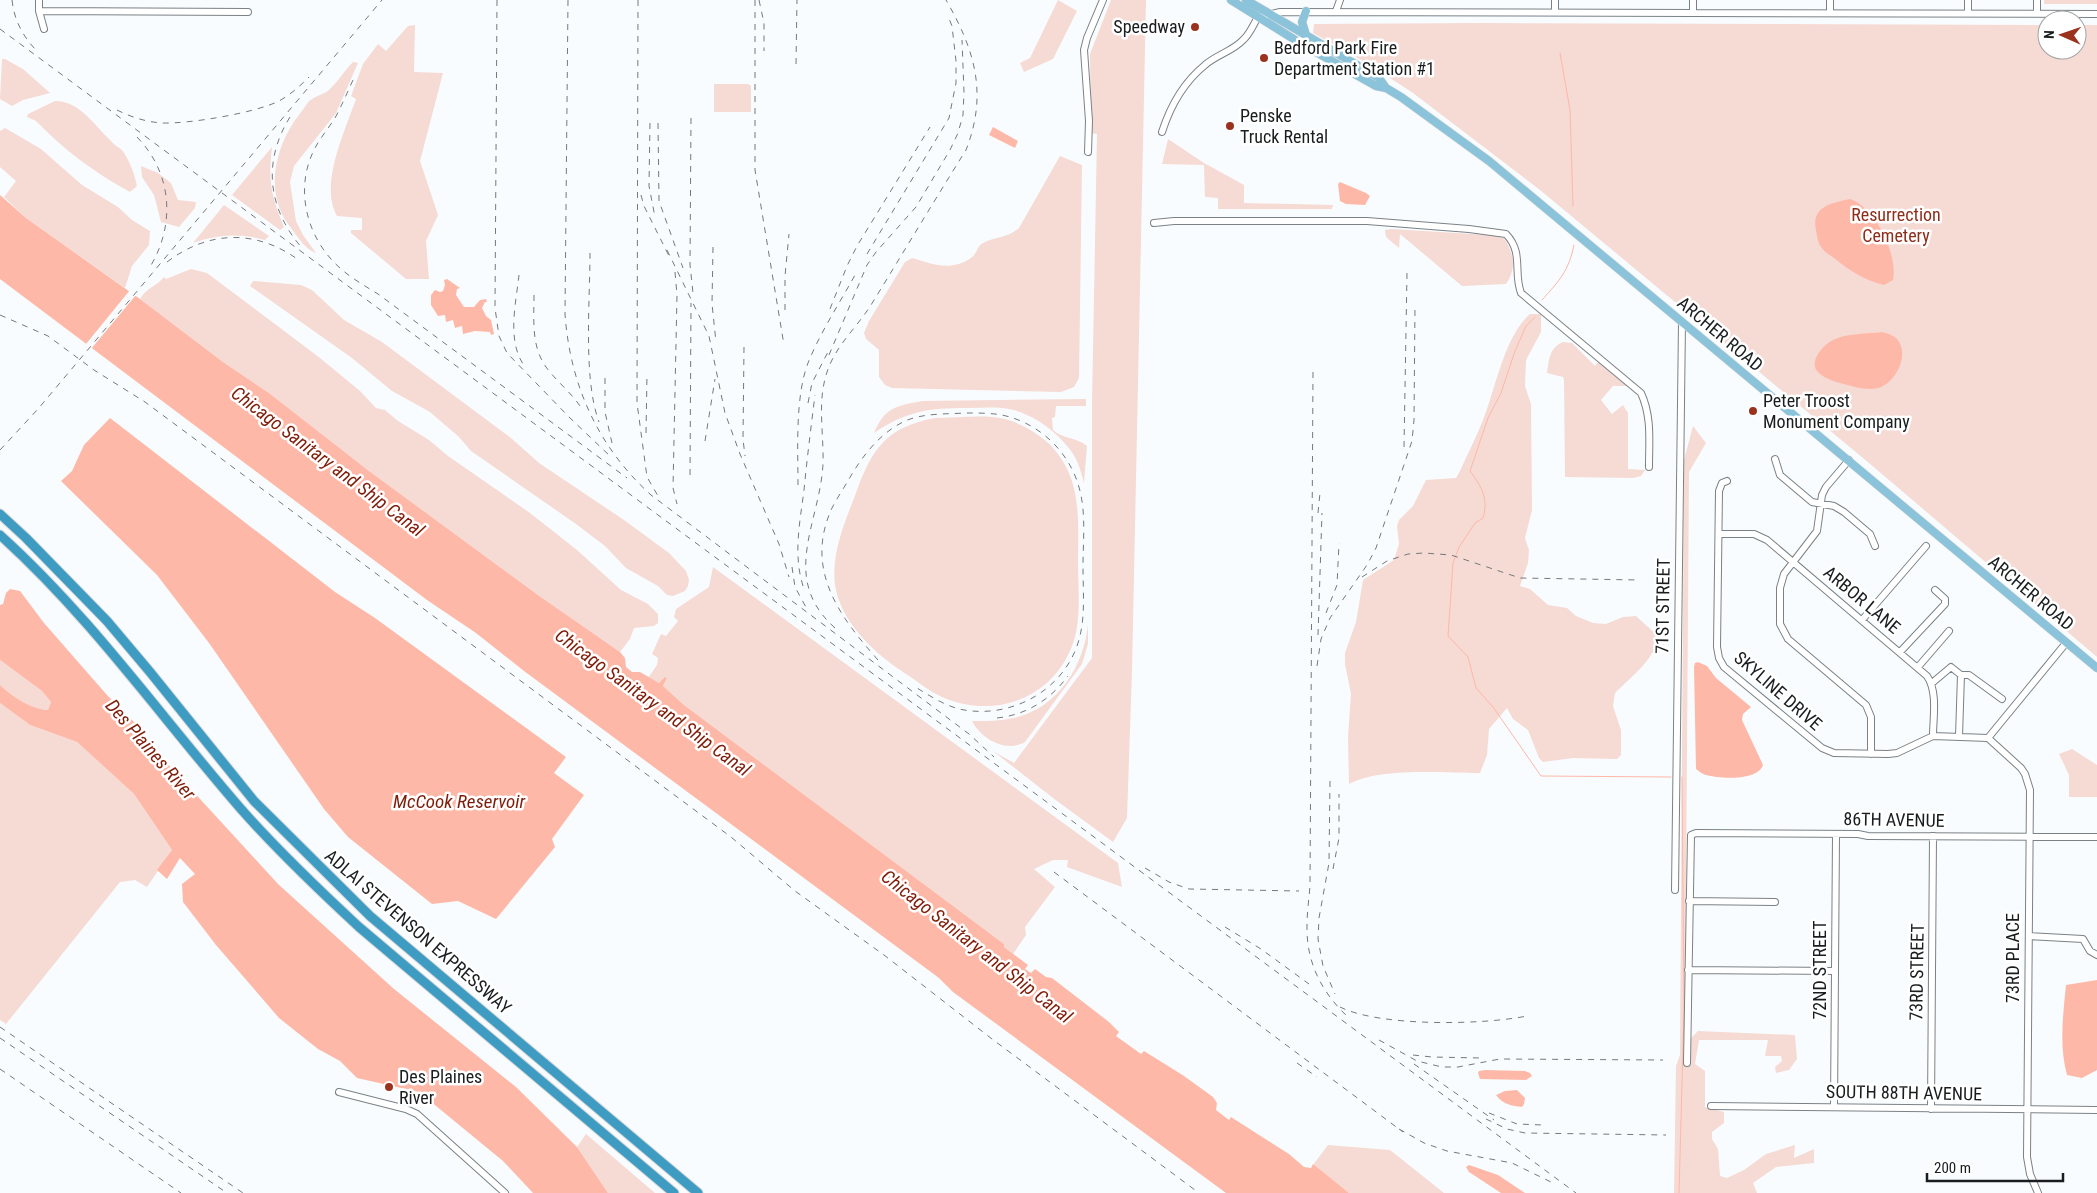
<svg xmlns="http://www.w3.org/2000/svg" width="2097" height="1193" font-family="'Roboto Condensed',sans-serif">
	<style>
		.green { fill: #f6dad4 }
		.water { fill: #feb8a8 }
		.pier { fill: #f9fcfe }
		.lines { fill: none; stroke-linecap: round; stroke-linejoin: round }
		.stream { stroke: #feb8a8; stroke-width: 1 }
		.minor-casing { stroke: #7a8286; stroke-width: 8 }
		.major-casing { stroke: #d6d6d6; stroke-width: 9 }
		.highway-casing { stroke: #d6d6d6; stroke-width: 11 }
		.minor { stroke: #fff; stroke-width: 6 }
		.major { stroke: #8bc4da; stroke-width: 8 }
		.highway { stroke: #3e9cc2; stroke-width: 9 }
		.rail { stroke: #75797a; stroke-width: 1; stroke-dasharray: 6 6; stroke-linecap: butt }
		.poi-dot { fill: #9b321d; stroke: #fff; stroke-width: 2 }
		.labels { text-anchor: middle; stroke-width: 5; stroke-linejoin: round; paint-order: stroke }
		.poi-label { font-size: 18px; fill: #191d1e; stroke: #fff; text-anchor: start }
		.park-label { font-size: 18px; fill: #8e2d1a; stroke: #fff }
		.street-label { font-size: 18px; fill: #191d1e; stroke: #fff }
		.water-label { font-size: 19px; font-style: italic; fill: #7f1d09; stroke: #fff }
	</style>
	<rect width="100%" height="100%" fill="#f9fcfe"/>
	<path class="green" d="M1058 0 1077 11 1053 59 1024 72 1020 63 1030 58Z
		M1111 0H1146L1132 671 1127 818 1113 842 1053 798 993 751 1014 763 1092 658V404L1097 134 1091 133 1090 54Z
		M2044 0H2097V4H2044Z
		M1481 23 2047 25V50H2077V25H2097V657L1869 463 1540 190 1413 93 1370 65 1313 33 1314 24Z
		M415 25 414 72 443 73 420 161 438 215 426 241 429 279H406L351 233V230H362V218L337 216C319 185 345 131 356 99L351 96 363 64 378 44 386 51 408 26Z
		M2 59H5L23 69 50 93 23 100 12 106 0 99Z
		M353 62 358 63 336 113 294 166 290 182 296 221 303 235 316 253C304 249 296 234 288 224 263 189 277 141 302 111 305 107 308 101 312 99 318 95 326 94 331 88 339 80 345 70 353 62Z
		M714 84H748L751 86V112H714Z
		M55 101C80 101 94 125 110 140 113 144 118 147 122 150 129 159 135 175 137 186L130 192C95 173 64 150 36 121L27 117 28 114Z
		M5 128 41 149 82 185 118 207 132 220 150 231 149 245 132 266 125 288 26 218 4 197 16 181 0 167V131Z
		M1168 139 1204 163 1244 185V203L1333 205 1332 209H1218V198L1205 197 1204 165 1162 164Z
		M272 147C268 181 271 196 284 227L280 230 232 195Z
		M1060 156 1082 165 1079 378 1074 387 1061 392 892 388 885 385 879 377V350L866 339 864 333 869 321 905 262 912 258C933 264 950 272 971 258 977 254 977 246 983 243 997 236 1006 239 1019 228Z
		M141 166 158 173 171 183 178 200 196 202 195 208 179 227 161 222 154 195 142 177Z
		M224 205 269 236 265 240C240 233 217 234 193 243Z
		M1391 229 1489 235 1504 238C1514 254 1517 268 1506 284L1462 286 1400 234 1399 248 1386 237 1385 230Z
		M191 269 207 273 320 358 360 391 376 408 385 410 398 421 429 440 448 456 530 513 577 550 621 590 648 604 658 614V623L654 626 634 628 630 639 620 652 538 595 369 471 269 393 223 362 140 299C146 288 157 286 164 277L166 279Z
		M253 281 301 285 312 290 344 320 382 342 511 438 539 463 624 520 669 553 686 571 689 580 688 586 685 591 673 596 667 595 658 586 626 568 605 546 576 524 471 451 459 437 430 412 392 391 352 358 250 286Z
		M1530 314H1541V332L1526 360 1525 386 1531 404 1532 510 1525 538 1529 550 1528 563 1520 586 1530 589 1548 605 1567 608 1576 616 1593 623 1606 624 1623 617 1636 616 1659 637C1652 662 1633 675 1615 693L1613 706 1621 730V755L1617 759 1573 758 1543 762 1539 758 1528 730 1513 719 1507 708 1489 729 1487 755 1480 773C1444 773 1380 767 1349 784L1348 737 1351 694 1345 664V653L1356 622 1363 580 1394 560 1399 544 1397 526 1399 520 1413 506 1426 480 1456 478 1459 473C1467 455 1476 438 1483 420 1495 390 1505 335 1530 314Z
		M1563 342 1572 343 1595 366 1598 362 1627 386H1613L1601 400 1612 414 1623 405 1628 413V469L1645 470 1641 476 1633 478 1565 477 1564 380 1563 377 1547 373C1549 360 1549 348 1563 342Z
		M1086 399V406H1056L1055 417 1052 418 1053 430C1063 439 1076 437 1087 446L1084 483C1081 472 1078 460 1071 451 1056 430 1028 410 1002 408 991 407 979 408 968 408 928 408 907 411 874 433 885 407 896 406 922 401Z
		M935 418C958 418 983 414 1005 419 1020 423 1034 431 1046 441 1083 475 1078 517 1078 562 1078 593 1083 627 1068 655 1045 702 989 718 942 697 930 692 917 681 906 674 875 654 841 623 835 585 831 553 845 522 856 493 872 448 887 427 935 418Z
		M1693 426 1706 443 1689 472 1685 1036 1689 1040 1698 1031 1795 1035 1797 1059 1789 1070 1776 1073 1775 1067 1782 1061 1781 1056H1765L1768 1040H1699L1695 1064 1705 1071V1107L1724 1112V1123L1712 1132V1139L1718 1149 1720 1176 1727 1178 1744 1170 1766 1154 1795 1145 1794 1158 1814 1149V1163L1776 1167 1753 1183 1757 1193H1674L1676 1066 1680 1055 1684 460Z
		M713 567 1118 863 1122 887 1067 867 1068 860H1053L1034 869 1055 887 1025 927 1026 935 1013 954 1004 947V944L684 705 663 686 667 678 665 677 660 683 648 678 657 665 658 658 652 654 661 634 666 636 678 621 674 617 676 609 709 587Z
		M1088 624V644L1082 664 1025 742C1006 753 981 739 972 721 986 721 1000 721 1014 718 1058 708 1084 666 1088 624Z
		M0 660 42 691 51 702 48 710C31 709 13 697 0 685Z
		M0 703 30 725 77 742 134 794 172 850 147 887 135 880 120 882 6 1024 0 1020Z
		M2072 749 2097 765V797H2069V775L2059 754Z
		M586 1134 655 1193H608L577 1147Z
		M1328 1145 1390 1150 1444 1193H1349L1313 1165Z"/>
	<path class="water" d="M993 127 1018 141 1015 148 989 135Z
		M1340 182 1366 193 1370 196 1365 205 1346 204 1340 201 1338 184Z
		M0 195 26 218 140 299 223 362 269 393 369 471 538 595 620 652 625 658 626 667 632 672H640L659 683 665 677 667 678 663 686 684 705 1004 944V947L1028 965 1025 969 1031 973 1035 969 1046 977 1052 978 1109 1022 1119 1032 1116 1036 1141 1054 1144 1051 1184 1076 1213 1097 1217 1103 1216 1110 1229 1120 1231 1117 1289 1154 1304 1167 1311 1168 1313 1164 1349 1193H1226L953 992 939 978 524 671 476 633 427 600 0 279Z
		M1850 199C1876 208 1898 255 1893 280L1884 285C1864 280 1850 271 1834 258 1830 255 1824 252 1822 248 1818 244 1817 236 1816 230 1811 207 1831 203 1850 199Z
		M447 279 460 288 457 289 456 295 464 307H474L480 300 486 299 487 302H485L482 308 486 316 491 320 494 334 491 335 490 332 475 331 463 334 462 326 455 328 453 320 446 322 445 315 438 316 431 305V295L435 290 440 292 443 291 445 285 444 280Z
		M1882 332C1887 333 1892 335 1896 338 1911 353 1896 383 1878 388 1867 391 1855 387 1844 384 1836 382 1825 379 1819 373 1807 363 1823 345 1833 340 1846 333 1868 334 1882 332Z
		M110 418 335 592 375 618 566 757 554 773 584 795 552 839 555 847 496 919 458 901 432 904 348 837 324 809 209 643 157 575 61 481 72 471 84 445Z
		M10 589 20 591 44 623 107 695 136 724 157 752 278 884 394 989 516 1087 577 1147 608 1193H533L503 1161 419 1092 357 1078 340 1061 318 1049 279 1018 216 945 183 902 182 884 195 874 180 858 167 879 157 870 172 850 134 794 77 742 30 725 0 703V685C13 697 31 709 48 710L51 702 42 691 0 660V605L3 604 6 593Z
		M1698 662 1707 666 1716 678 1751 707 1743 714 1742 720 1763 765C1758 781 1720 779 1706 775 1702 774 1699 771 1696 769L1694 667 1695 663Z
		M2097 980V1070L2082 1078 2067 1075C2059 1046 2063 1015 2066 985Z
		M1485 1070 1525 1071 1530 1073 1532 1076 1526 1080 1480 1079 1478 1073 1479 1071Z
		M1517 1090 1525 1098 1524 1104 1522 1107C1512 1106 1502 1104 1496 1095L1505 1091Z
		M1469 1165 1498 1175 1525 1193H1501L1469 1172 1466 1167Z"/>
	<path class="pier" d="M130 290 136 295 91 349 86 344Z"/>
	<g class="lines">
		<path class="stream" d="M1560 53 1570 110 1573 206
			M1542 300C1559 281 1569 271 1574 245
			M1535 317 1526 326 1515 351 1501 393 1488 418 1470 471C1481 486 1489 498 1483 518L1475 523 1459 547 1453 563 1448 636 1468 657 1476 688 1493 707 1541 776 1671 777
			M1679 1193 1684 1009 1682 777"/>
		<defs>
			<path id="minor" d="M39 0V11L44 29
				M39 11 248 12
				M1336 11 1340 0
				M1555 12V0
				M1693 13V0
				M1830 13V0
				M1968 13V0
				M2037 14V0
				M1162 132C1170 107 1184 82 1205 65 1216 55 1233 51 1243 40 1250 34 1253 25 1258 17L1280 12 2097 14
				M1088 152 1089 121 1084 50 1087 38 1103 0
				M1154 223 1174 221H1367L1469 229 1506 234C1524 253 1513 272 1521 293L1641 393C1652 417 1649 441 1649 467
				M1775 459 1780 475 1812 502 1834 506 1844 512 1870 534 1875 546
				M1849 460 1826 487 1822 495 1817 531 1784 574 1780 588V624L1788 639 1866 705 1871 717V754
				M1727 481 1722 483 1719 491 1717 647 1719 658 1724 667 1822 748 1834 753 1888 754 1897 753 1933 736 1988 738
				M1719 534H1754L1767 540 1927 676C1938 692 1933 718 1933 736
				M1862 620 1926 546
				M1900 652 1945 604V599L1935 590
				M1918 667 1949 631
				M1932 683 1951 667 1961 675H1969L2002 699
				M1959 736 1961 675
				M1988 738 2021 768 2025 774 2030 790 2027 1157 2030 1174 2038 1193
				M1988 738 2066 643
				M1675 890 1682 322
				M1689 901 1775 902
				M2029 936 2083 939 2090 951 2097 955
				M1688 970 1835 971
				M1687 1063 1691 835 1696 833 1858 834 1868 836 2097 837
				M339 1092 406 1109 417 1114 505 1193
				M1711 1106 2097 1110
				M1834 1107 1836 834
				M1931 1109 1933 836"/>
			<path id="major" d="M1231 0 1300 43 1376 86 1386 88 1401 97 1489 161 2097 668
				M1246 0 1379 78 1386 88
				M1306 11 1302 22 1306 35"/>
			<path id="highway" d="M0 514 26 538 107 621 150 672 254 801 370 916 698 1193
				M0 535C91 617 161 717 241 809 278 851 318 889 359 927L674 1193"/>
		</defs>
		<use href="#minor" class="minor-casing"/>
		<use href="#major" class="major-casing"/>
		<use href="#highway" class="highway-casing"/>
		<use href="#minor" class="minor"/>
		<use href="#major" class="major"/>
		<use href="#highway" class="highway"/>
		<path class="rail" d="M12 0C14 20 23 37 37 51
			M497 0 495 308 499 336 507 353 569 417 611 457
			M568 0 565 314C570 385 598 447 651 495L969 734 994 757
			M638 0 637 403 647 477 658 496
			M755 0V170L784 345
			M759 0 764 23V51
			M0 29 1576 1193
			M796 64 797 0
			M353 80C347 93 342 105 335 118 328 129 320 138 314 150 294 190 307 239 340 268 351 278 365 286 378 294L627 478
			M117 110C131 117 146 122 162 123 189 124 255 113 279 101 290 95 300 86 309 77
			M290 117C262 162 268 209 302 248
			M691 118 690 265 693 293
			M650 123 649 186 655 217
			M658 123 659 201 683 268
			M137 137C172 173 176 224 150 267
			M641 195 644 206 669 256
			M713 247 712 304 716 342
			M667 250 709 336 725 413 740 454 779 544 789 577
			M590 253C590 301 583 379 599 422
			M867 254 949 118 956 83V61L952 26 948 16
			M167 262C209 230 257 229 300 261
			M675 272 677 295 673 488 677 504
			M519 275C516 303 507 339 523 364
			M534 295C534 320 531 346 546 367 557 382 572 393 582 409
			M830 309 847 266 857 246 930 127
			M785 310V276L789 234
			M0 315 48 336 94 370 145 402 731 837 795 891 884 955 992 1039 1199 1193
			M744 347 743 439 745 456
			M829 355 867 265 876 252 916 207 950 150 958 133 963 115 964 92 962 40
			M1313 372 1310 886C1309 899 1307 912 1307 925 1306 963 1322 993 1349 1018
			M605 378V412L612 443
			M808 403 812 383 830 348
			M646 433 647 375
			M705 441 715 379
			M1404 447 1407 273
			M0 450 38 409 382 0
			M690 475 691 303
			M798 485C798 449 795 397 808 363 820 333 839 304 855 275
			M1318 513 1320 493
			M792 567 795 587 808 611
			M1362 577 1387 561 1408 554 1424 553 1451 555 1520 578 1640 580
			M803 586C793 554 800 522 804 490 807 459 811 427 815 395
			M1326 613 1337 585 1339 543
			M835 628C779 578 820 523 823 464 824 428 815 394 832 360 842 340 859 324 871 305 903 253 934 201 966 150 988 94 975 50 946 0
			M1318 635 1322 513
			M878 660C839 616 804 569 832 508 837 498 844 488 849 479 863 455 880 433 905 421 923 413 948 414 968 413 979 413 991 413 1002 415 1040 423 1071 453 1080 491 1086 515 1083 542 1083 567 1083 588 1085 611 1081 631 1071 687 1013 721 959 709 944 705 930 696 917 688
			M1317 666 1321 639 1330 618 1367 565 1376 548 1412 441 1414 420 1415 305
			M997 718C1026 715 1050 700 1068 676
			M1330 781 1329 863 1319 918 1318 939 1323 966 1335 994
			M1145 868 1169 882 1189 889 1299 891
			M1333 869 1339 838V794
			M1054 872 1403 1132
			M1225 927 1261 949 1309 984
			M1340 1007C1380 1027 1483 1025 1527 1016
			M0 1027 243 1193
			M0 1038 227 1193
			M1379 1040 1417 1061 1442 1067H1458L1500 1059 1663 1060
			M1413 1055 1432 1057 1481 1058
			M1297 1063 1317 1077
			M1414 1064 1494 1120
			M0 1069 181 1193
			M1489 1113 1517 1124 1543 1125
			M1486 1119 1507 1129 1525 1133 1666 1135
			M1399 1129 1424 1143 1447 1151 1512 1163 1553 1183"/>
	</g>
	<g class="poi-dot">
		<circle cx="1195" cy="27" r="5"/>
		<circle cx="1264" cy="58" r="5"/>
		<circle cx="1230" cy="126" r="5"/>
		<circle cx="1753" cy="411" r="5"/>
		<circle cx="389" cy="1087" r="5"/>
	</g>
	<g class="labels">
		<g class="poi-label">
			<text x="1185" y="33" text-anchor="end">Speedway</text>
			<text x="1274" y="54">Bedford Park Fire<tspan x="1274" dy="21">Department Station #1</tspan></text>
			<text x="1240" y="122">Penske<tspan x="1240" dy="21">Truck Rental</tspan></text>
			<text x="1763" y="407">Peter Troost<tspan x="1763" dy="21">Monument Company</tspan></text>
			<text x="399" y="1083">Des Plaines<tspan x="399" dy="21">River</tspan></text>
		</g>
		<g class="park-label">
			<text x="1896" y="221">Resurrection<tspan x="1896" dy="21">Cemetery</tspan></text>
		</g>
		<g class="street-label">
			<text transform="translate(1720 334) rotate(40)" y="6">ARCHER ROAD</text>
			<text transform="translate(2031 593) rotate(40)" y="6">ARCHER ROAD</text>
			<text transform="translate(1862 600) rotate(40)" y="6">ARBOR LANE</text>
			<text transform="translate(1663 606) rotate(-89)" y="6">71ST STREET</text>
			<text transform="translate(1778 691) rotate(41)" y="6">SKYLINE DRIVE</text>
			<text transform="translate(1894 820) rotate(1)" y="6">86TH AVENUE</text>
			<text transform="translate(418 932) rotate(41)" y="6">ADLAI STEVENSON EXPRESSWAY</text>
			<text transform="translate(2013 958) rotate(-90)" y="6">73RD PLACE</text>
			<text transform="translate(1820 970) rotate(-90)" y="6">72ND STREET</text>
			<text transform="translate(1917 972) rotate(-89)" y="6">73RD STREET</text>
			<text transform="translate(1904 1093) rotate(1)" y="6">SOUTH 88TH AVENUE</text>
		</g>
		<g class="water-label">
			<text transform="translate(328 461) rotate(37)" y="7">Chicago Sanitary and Ship Canal</text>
			<text transform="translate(653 702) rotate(36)" y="7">Chicago Sanitary and Ship Canal</text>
			<text transform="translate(151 749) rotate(49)" y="7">Des Plaines River</text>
			<text x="459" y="808">McCook Reservoir</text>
			<text transform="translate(977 946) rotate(38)" y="7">Chicago Sanitary and Ship Canal</text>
		</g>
	</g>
	<g transform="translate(2062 35) rotate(272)"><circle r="24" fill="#ffffff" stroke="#a3a5a5"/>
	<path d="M0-4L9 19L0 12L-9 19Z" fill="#9b321d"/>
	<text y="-8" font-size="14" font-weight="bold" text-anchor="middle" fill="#191d1e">N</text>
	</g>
	<path d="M1927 1173v8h136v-8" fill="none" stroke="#191d1e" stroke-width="2.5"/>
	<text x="1934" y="1173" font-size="15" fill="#191d1e" stroke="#ffffff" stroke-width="4" paint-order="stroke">200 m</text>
</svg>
